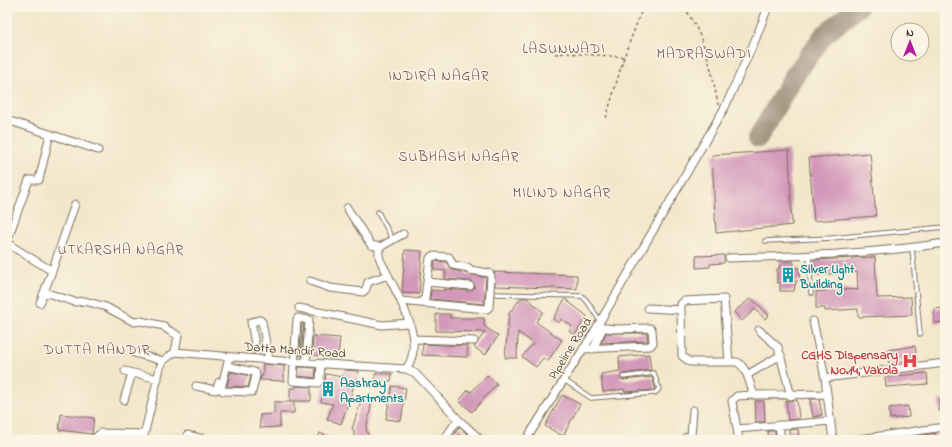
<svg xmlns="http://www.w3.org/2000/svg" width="952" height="447" font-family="'Indie Flower',sans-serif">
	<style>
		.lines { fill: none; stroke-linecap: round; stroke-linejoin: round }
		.taxiway { stroke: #978874; stroke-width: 20 }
		.building { fill: #d297ba }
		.service-casing { stroke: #7b6c5b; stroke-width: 5.5 }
		.minor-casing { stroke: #7b6c5b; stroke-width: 9 }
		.path { stroke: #7b6c5b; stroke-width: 1.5; stroke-dasharray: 3 3; stroke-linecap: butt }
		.service { stroke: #fff; stroke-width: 3.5 }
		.minor { stroke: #fff; stroke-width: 7 }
		.labels { text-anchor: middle; stroke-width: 3; stroke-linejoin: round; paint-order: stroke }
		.culture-label { font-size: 13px; font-weight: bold; fill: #0d838f; stroke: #fcf5e5; text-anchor: start }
		.street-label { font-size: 13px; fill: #3b2a1e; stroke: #fcf5e5 }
		.health-label { font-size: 13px; font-weight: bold; fill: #be3a42; stroke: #fcf5e5; text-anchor: end }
		.neighbourhood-label { font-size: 14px; letter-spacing: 1px; fill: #705055; stroke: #fcf5e5 }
	</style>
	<rect width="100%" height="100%" fill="#fcf5e5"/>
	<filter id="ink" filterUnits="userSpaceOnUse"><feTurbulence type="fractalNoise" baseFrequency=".025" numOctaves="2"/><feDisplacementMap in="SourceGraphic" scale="8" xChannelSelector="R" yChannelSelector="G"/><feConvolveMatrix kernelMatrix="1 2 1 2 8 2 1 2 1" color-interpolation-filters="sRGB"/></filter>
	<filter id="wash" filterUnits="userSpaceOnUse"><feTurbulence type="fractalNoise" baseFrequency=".012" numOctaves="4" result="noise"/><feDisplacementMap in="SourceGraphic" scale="16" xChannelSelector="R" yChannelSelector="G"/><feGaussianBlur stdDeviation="0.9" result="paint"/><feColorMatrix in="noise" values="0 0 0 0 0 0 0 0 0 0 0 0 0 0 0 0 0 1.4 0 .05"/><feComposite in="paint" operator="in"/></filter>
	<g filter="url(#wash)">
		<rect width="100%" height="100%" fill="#f3e7cb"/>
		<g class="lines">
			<path class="taxiway" d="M758 138 792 79 824 35 858 7"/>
		</g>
		<g id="blocks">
			<path class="building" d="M789 150 792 225 716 233 712 155Z
				M870 153 876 216 814 221 809 158Z
				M405 250 422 251 419 294 402 293Z
				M724 255V263L710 264V267L696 268V256Z
				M875 257 877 298 911 297 912 315 858 317V309L825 311V308H816V291H825V288L858 290 857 272 816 275 814 260Z
				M435 261 446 262 452 270 486 278 484 304 430 299 431 290 444 291V289L470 291 475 287 474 284 471 281 445 279 446 271 434 270Z
				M780 261H793L795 268H799L800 281H796L794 291H780V282L777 283V269H779Z
				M494 272 577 275V289L495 286Z
				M521 298H527L543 312 536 322 562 340 548 361 543 358 536 367 522 357 533 343 518 332 517 358H505L509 313Z
				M751 298 769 315 765 319 755 309 742 321 734 312Z
				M565 299 587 316 575 335 569 331 572 326 561 319 559 323 553 319Z
				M945 308V322L934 323V309Z
				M436 314H450V318H484V326L498 336 485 355 474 347 485 332 436 331Z
				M302 324H304L301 356H300Z
				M606 333H647L648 341 601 343Z
				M313 336 340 338 338 357 312 355Z
				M423 344 468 346 467 357 422 355Z
				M915 346 917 360 889 363 887 350Z
				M649 354 651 370 623 374 620 378 623 380 652 377 655 388 654 390 625 392 624 389 603 392 601 374 620 371 619 357Z
				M263 364 284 366V381L260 380 261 376H263Z
				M299 367 316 368 315 378 298 376Z
				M345 370 359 371 341 424 327 419 333 404 321 402 326 374 342 377Z
				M230 372 251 376 248 387 227 386Z
				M927 373 928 384 886 387 885 377Z
				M375 374H392L391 381H375Z
				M487 375 497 384 472 412 459 401 468 390 471 392Z
				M296 386 311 387V401H290V388H296Z
				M392 386 406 388 401 421 386 419Z
				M562 395 580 404 563 436 545 426Z
				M362 398 370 400 371 407 366 429 370 440H354V430L352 429Z
				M810 399H819L822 415 813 417Z
				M797 400 799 419 788 420 786 401Z
				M939 400H945V411H939Z
				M755 401H764L765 422H756Z
				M274 402H294V413H280V427L260 428V415L274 414Z
				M908 406 909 417 890 419 889 408Z
				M61 414 94 418 92 434 59 430Z
				M459 427 474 440H454L452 438Z
				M798 429 799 440H790L789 430Z
				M768 431H775L776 440H768Z
				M320 433 337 440H317Z
				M935 433 936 440H917L916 436Z"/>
		</g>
	</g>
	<g filter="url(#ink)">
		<use href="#blocks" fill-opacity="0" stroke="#7b6c5b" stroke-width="1"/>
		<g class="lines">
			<defs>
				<path id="service" d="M378 212 393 240
					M765 241 832 238 945 227
					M912 248 920 334
					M809 256 811 293
					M497 294 582 296 587 301 600 321
					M564 380 591 398 655 393 659 389 654 373 623 377"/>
				<path id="minor" d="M7 120 98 150
					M347 208 371 245 380 247
					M403 234 380 247C376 258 383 264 388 275 400 300 426 342 406 369
					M7 241 13 247 52 271 75 204
					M7 241 29 180H39L50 134
					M729 258C801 256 873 254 945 243
					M310 281 330 288 363 292 366 289 368 282 388 275
					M427 282 470 286
					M44 292 75 302 85 301 106 307 134 322 141 321 164 326C167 332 174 331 178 336L175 352
					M401 301 420 303 425 298 430 258 433 256 449 257 453 265 469 268 470 270 489 273 491 276 489 307 487 309 420 303
					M40 303 52 271
					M299 308 382 325 410 323
					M648 308 681 310 682 356 690 362H737C747 367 750 385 754 395L826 394
					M681 310V304L684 301 724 299 729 362
					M813 321 825 378 833 440
					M759 330 778 347 791 396
					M413 339 474 341
					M268 349 257 351 256 350 251 322 260 320 262 322 269 360
					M583 349 650 346 653 343 652 330 650 328 615 329 597 327
					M593 349 603 328
					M134 353 163 361
					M306 363 309 320 298 318 297 319 293 381 318 383 320 380 321 364
					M227 366 254 372 256 375 252 392 223 391 221 389 229 357
					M125 371 158 379
					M747 375 781 355
					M825 378 945 363
					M196 386 216 390 219 382
					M124 400 132 373
					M779 425 781 440
					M737 429 831 421
					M187 435 208 440
					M92 440 101 433 144 434
					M143 440 160 368 163 361 175 352 294 362 406 369 415 373 458 419 481 440
					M444 440 458 419
					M526 440 594 332 725 107 756 38 768 7
					M684 440 686 437 691 436 693 410
					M739 440 732 401 737 396 754 395
					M852 440 945 427"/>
			</defs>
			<use href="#service" class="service-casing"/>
			<use href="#minor" class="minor-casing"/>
			<path class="path" d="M684 7C705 37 712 70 718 105
				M555 54 566 53 624 57 643 7
				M606 118 624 57"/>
			<use href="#service" class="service"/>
			<use href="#minor" class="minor"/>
		</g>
	</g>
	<defs>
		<symbol id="building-bare" viewBox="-9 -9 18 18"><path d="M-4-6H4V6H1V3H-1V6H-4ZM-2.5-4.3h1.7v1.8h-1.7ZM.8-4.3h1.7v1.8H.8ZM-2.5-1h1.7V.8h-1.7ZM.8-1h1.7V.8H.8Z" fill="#0f9aa8" stroke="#fcf5e5" stroke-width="2.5" paint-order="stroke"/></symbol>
		<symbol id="hospital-bare" viewBox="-9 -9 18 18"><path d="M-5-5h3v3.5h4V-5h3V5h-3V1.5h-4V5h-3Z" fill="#e0444e" stroke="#fcf5e5" stroke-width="2.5" paint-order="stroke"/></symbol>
	</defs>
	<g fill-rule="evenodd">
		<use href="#building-bare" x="777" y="264" width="22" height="22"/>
		<use href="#hospital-bare" x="899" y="350" width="22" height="22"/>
		<use href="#building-bare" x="317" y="378" width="22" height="22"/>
	</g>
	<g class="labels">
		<g class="culture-label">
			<text x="800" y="273">Silver Light<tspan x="800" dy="15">Building</tspan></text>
			<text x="340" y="387">Aashray<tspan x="340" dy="15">Apartments</tspan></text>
		</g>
		<g class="street-label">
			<text transform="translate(569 348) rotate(-58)" y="5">Pipeline Road</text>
			<text transform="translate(295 349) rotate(4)" y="5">Datta Mandir Road</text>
		</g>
		<g class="health-label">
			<text x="898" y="359">CGHS Dispensary<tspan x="898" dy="15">No.14, Vakola</tspan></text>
		</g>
		<g class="neighbourhood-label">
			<text x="564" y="53">LASUNWADI</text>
			<text x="704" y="58">MADRASWADI</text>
			<text x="439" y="80">INDIRA NAGAR</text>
			<text x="459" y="161">SUBHASH NAGAR</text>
			<text x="562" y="197">MILIND NAGAR</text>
			<text x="121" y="254">UTKARSHA NAGAR</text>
			<text x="97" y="354">DUTTA MANDIR</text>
		</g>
	</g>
	<rect width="952" height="447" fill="none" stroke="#fcf5e5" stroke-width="24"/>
	<g transform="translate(910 42)"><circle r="19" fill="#fcf5e5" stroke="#afa495"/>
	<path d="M0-3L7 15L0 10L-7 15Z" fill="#b5179e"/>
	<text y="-6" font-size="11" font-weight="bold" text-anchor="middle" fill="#3b2a1e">N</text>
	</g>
</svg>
